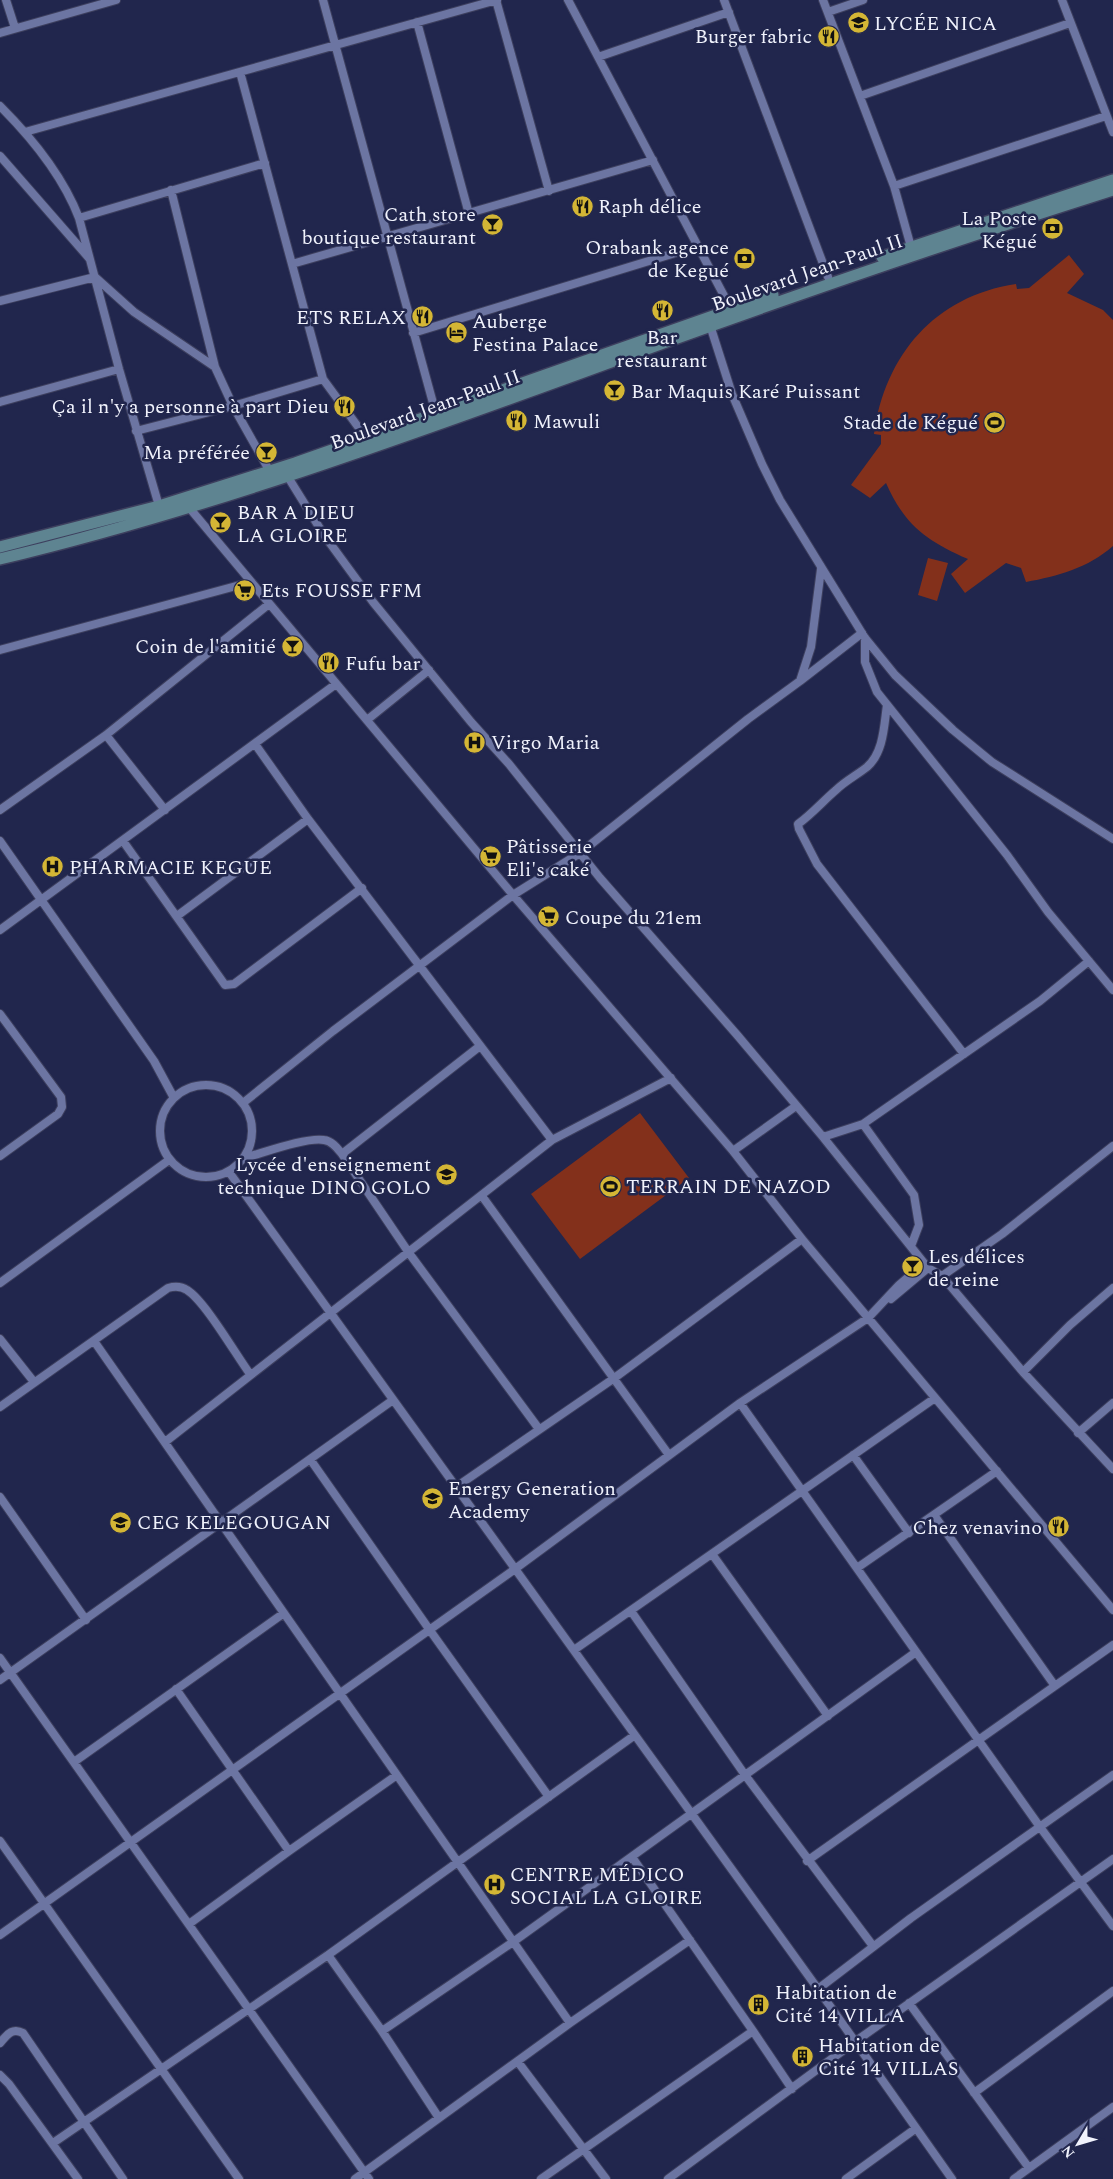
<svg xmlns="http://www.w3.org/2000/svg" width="1113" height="2179" font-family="Spectral,serif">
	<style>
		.green { fill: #83301b }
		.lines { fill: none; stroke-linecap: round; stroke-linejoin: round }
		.street-casing { stroke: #3d3f5e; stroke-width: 10 }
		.secondary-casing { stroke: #3d3f5e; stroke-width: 14 }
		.street { stroke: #6c75a2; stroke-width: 8 }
		.secondary { stroke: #5e8491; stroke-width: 11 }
		.labels { text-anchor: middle; stroke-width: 5; stroke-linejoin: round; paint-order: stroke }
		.poi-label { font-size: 20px; fill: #f0f2fc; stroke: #21264d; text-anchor: start }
		.street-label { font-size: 20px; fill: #f0f2fc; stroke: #21264d }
	</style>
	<rect width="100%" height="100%" fill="#21264d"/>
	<path class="green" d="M1069 255 1084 274 1067 293 1103 310 1113 320V546C1088 568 1058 576 1026 582L1021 568 1006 563 965 593 951 574 968 559C926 541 904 524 886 483L870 498 851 485 881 444V435L874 434C885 355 935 296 1016 284L1017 289 1029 288Z
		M928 558 948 563 937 601 918 595Z
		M640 1113 689 1178 580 1259 531 1194Z"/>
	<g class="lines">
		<defs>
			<path id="street" d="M6 0 15 28
				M323 0 436 414
				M496 0 549 191
				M568 0 731 309
				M724 0 828 277
				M823 0 894 186 911 247
				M1062 0 1113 132
				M828 12 863 0
				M417 22 469 214
				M0 33 116 0
				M598 57 729 12
				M240 72 323 379 367 439
				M860 96 1070 23
				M0 106C32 138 63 176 79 218L119 369 159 506
				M25 132 497 0
				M0 156 89 258
				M894 186 1106 116
				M171 190 215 367 233 406 269 470
				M79 218 265 163
				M292 264 653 160
				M0 301 95 277 134 312 215 367
				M709 322 732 394 762 464 780 500 865 638 895 675 953 730 992 762 1113 839
				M413 333 698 246
				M0 402 119 369
				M136 431 233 406 323 379
				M288 477 324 535 373 602 471 722 509 764 600 878 738 1036 823 1137 928 1268 942 1276 1023 1372 1113 1469
				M187 505 513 895 733 1151 802 1239 1113 1610
				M865 638V662L877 692 1007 855 1048 912 1113 990
				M0 650 251 582
				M800 681 862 633
				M887 705C884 725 884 752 867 767 857 775 845 781 836 790 823 801 812 814 798 824L799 829 817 864 964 1054
				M367 720 429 670
				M106 735 165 810
				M255 744 308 819 552 1140
				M0 810 106 735 269 604
				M0 841 154 1061 174 1098
				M123 841 225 985 234 984 362 888
				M177 916 308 819
				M0 930 336 684
				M0 1014 61 1097 62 1107 58 1114 0 1156
				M480 1046 342 1154 409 1253 539 1429
				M160 1131a46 46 0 1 1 92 0a46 46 0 1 1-92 0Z
				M243 1103 333 1031 513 895 580 853 748 719 800 681 811 647 821 569
				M863 1124 914 1195 919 1225 911 1246
				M823 1137 863 1124 1040 1001 1089 961
				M733 1151 796 1106
				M244 1158C263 1153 306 1137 324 1140 332 1141 337 1148 342 1154
				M229 1172 818 1989 952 2179
				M482 1196 669 1455
				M942 1276 1002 1234 1113 1146
				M0 1283 169 1160
				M891 1299 928 1268
				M0 1339 34 1382
				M94 1341 570 2023
				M1023 1372 1070 1325 1113 1288
				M740 1403 1040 1827 1113 1926
				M0 1407 168 1288C175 1286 181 1286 187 1290 205 1301 236 1355 250 1374
				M1078 1433 1113 1403
				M165 1442 552 1140 671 1078
				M853 1455 909 1533
				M310 1459 429 1629 549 1797
				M456 1487 613 1379 802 1239
				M0 1497 86 1620
				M934 1515 1055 1686
				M712 1554 828 1716
				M857 1568 997 1471
				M631 1611 745 1775 873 1946
				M574 1650 935 1398
				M0 1658 369 2179
				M0 1680 393 1400
				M176 1689 289 1851
				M74 1762 284 1613
				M0 1841 239 2179
				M807 1861 1113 1645
				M189 1924 289 1851 397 1775
				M0 1935 515 1569 740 1403 868 1318 899 1285 913 1273 926 1265
				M328 1955 382 2031 439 2118
				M818 1989 911 1918 1113 1775
				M909 2003 1029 2168
				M382 2031 513 1942 916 1652
				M753 2031 792 2089
				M0 2043C7 2035 12 2027 23 2033L123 2179
				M518 2062 606 2179
				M0 2075 9 2084 78 2179
				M974 2093 1113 1991
				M53 2143 328 1955 635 1735
				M355 2179 570 2023 690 1940
				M541 2179 753 2031 632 1857
				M668 2179 856 2041 1113 1859
				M846 2179 915 2129
				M1014 2179 1113 2107"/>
			<path id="secondary" d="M882 257 1113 180
				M0 547 159 506 295 463 773 295
				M0 559C197 512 388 443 578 374 755 309 933 247 1113 190"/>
		</defs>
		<use href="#street" class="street-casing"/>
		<use href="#secondary" class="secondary-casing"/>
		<use href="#street" class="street"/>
		<use href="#secondary" class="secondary"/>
	</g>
	<defs>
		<symbol id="school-disc" viewBox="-11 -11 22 22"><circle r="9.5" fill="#d4b635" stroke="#21264d"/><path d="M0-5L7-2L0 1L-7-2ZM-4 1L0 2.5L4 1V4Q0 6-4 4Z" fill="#111"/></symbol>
		<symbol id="restaurant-disc" viewBox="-11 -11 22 22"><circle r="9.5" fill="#d4b635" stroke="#21264d"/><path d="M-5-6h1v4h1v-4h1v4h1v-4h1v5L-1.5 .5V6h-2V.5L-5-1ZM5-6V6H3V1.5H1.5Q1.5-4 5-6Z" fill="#111"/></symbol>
		<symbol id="bar-disc" viewBox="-11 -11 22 22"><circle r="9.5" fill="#d4b635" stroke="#21264d"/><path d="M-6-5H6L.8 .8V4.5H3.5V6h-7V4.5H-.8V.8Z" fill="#111"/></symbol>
		<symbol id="bank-disc" viewBox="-11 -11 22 22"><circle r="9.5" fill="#d4b635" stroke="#21264d"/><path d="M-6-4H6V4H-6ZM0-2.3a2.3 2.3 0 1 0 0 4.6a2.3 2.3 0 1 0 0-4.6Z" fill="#111"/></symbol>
		<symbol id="hotel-disc" viewBox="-11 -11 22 22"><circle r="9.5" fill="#d4b635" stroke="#21264d"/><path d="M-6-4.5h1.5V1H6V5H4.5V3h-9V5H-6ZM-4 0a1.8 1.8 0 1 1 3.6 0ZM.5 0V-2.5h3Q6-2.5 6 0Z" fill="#111"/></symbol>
		<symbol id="stadium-disc" viewBox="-11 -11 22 22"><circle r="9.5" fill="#d4b635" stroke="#21264d"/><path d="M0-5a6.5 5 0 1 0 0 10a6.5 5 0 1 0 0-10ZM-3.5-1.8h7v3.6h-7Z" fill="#111"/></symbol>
		<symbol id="supermarket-disc" viewBox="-11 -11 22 22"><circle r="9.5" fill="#d4b635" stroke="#21264d"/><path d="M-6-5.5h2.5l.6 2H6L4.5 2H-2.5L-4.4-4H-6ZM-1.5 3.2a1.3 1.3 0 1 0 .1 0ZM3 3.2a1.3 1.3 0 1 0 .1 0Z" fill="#111"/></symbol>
		<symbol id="hospital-disc" viewBox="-11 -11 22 22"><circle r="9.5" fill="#d4b635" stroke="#21264d"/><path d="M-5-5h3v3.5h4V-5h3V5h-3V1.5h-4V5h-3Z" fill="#111"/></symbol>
		<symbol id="university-disc" viewBox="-11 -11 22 22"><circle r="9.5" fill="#d4b635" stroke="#21264d"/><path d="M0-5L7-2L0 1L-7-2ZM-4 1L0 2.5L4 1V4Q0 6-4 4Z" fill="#111"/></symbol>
		<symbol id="building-disc" viewBox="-11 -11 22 22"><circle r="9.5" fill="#d4b635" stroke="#21264d"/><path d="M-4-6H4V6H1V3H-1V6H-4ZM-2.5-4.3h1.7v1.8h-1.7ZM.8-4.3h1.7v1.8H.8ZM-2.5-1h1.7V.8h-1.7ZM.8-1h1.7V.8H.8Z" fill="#111"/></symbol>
	</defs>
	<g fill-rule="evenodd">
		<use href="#school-disc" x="846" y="10" width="25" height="25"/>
		<use href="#restaurant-disc" x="816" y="24" width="25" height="25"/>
		<use href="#restaurant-disc" x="570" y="194" width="25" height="25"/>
		<use href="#bar-disc" x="480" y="212" width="25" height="25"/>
		<use href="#bank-disc" x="1040" y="216" width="25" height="25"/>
		<use href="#bank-disc" x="732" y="246" width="25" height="25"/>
		<use href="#restaurant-disc" x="650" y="298" width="25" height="25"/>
		<use href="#restaurant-disc" x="410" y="304" width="25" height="25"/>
		<use href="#hotel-disc" x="444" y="320" width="25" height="25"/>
		<use href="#bar-disc" x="602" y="378" width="25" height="25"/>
		<use href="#restaurant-disc" x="332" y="394" width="25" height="25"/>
		<use href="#restaurant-disc" x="504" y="408" width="25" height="25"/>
		<use href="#stadium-disc" x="982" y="410" width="25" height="25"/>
		<use href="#bar-disc" x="254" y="440" width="25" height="25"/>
		<use href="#bar-disc" x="208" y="510" width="25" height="25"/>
		<use href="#supermarket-disc" x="232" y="578" width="25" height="25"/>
		<use href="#bar-disc" x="280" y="634" width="25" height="25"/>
		<use href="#restaurant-disc" x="316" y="650" width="25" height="25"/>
		<use href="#hospital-disc" x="462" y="730" width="25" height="25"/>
		<use href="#supermarket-disc" x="478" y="844" width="25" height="25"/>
		<use href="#hospital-disc" x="40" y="854" width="25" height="25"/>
		<use href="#supermarket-disc" x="536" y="904" width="25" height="25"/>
		<use href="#school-disc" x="434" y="1162" width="25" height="25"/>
		<use href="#stadium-disc" x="598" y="1174" width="25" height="25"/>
		<use href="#bar-disc" x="900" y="1254" width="25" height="25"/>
		<use href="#university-disc" x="420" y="1486" width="25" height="25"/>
		<use href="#school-disc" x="108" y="1510" width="25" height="25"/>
		<use href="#restaurant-disc" x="1046" y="1514" width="25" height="25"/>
		<use href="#hospital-disc" x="482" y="1872" width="25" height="25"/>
		<use href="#building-disc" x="746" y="1992" width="25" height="25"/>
		<use href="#building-disc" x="790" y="2044" width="25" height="25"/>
	</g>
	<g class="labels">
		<g class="poi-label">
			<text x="874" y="30">LYCÉE NICA</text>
			<text x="812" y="43" text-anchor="end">Burger fabric</text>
			<text x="598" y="213">Raph délice</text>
			<text x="476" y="221" text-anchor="end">Cath store<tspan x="476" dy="23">boutique restaurant</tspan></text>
			<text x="1037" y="225" text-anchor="end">La Poste<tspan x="1037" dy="23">Kégué</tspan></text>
			<text x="729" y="254" text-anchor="end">Orabank agence<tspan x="729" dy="23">de Kegué</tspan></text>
			<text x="406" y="324" text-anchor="end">ETS RELAX</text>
			<text x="472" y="328">Auberge<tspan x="472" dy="23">Festina Palace</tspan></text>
			<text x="662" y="344" text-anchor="middle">Bar<tspan x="662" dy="23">restaurant</tspan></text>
			<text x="631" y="398">Bar Maquis Karé Puissant</text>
			<text x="329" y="413" text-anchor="end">Ça il n'y a personne à part Dieu</text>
			<text x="533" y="428">Mawuli</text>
			<text x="978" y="429" text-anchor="end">Stade de Kégué</text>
			<text x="250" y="459" text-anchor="end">Ma préférée</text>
			<text x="237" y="519">BAR A DIEU<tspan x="237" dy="23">LA GLOIRE</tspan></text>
			<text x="261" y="597">Ets FOUSSE FFM</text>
			<text x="276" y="653" text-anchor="end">Coin de l'amitié</text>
			<text x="345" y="670">Fufu bar</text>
			<text x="491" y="749">Virgo Maria</text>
			<text x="506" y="853">Pâtisserie<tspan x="506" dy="23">Eli's caké</tspan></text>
			<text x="69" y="874">PHARMACIE KEGUE</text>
			<text x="565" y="924">Coupe du 21em</text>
			<text x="431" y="1171" text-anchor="end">Lycée d'enseignement<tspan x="431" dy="23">technique DINO GOLO</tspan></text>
			<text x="626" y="1193">TERRAIN DE NAZOD</text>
			<text x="928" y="1263">Les délices<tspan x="928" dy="23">de reine</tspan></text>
			<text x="448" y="1495">Energy Generation<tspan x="448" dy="23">Academy</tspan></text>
			<text x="137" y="1529">CEG KELEGOUGAN</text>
			<text x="1042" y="1534" text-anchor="end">Chez venavino</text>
			<text x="510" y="1881">CENTRE MÉDICO<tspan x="510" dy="23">SOCIAL LA GLOIRE</tspan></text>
			<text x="775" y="1999">Habitation de<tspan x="775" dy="23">Cité 14 VILLA</tspan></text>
			<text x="818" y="2052">Habitation de<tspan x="818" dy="23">Cité 14 VILLAS</tspan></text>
		</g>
		<g class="street-label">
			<text transform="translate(807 272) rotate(-19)" y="7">Boulevard Jean-Paul II</text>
			<text transform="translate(425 409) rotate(-20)" y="7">Boulevard Jean-Paul II</text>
		</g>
	</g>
	<g transform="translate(1078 2144) rotate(232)" stroke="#21264d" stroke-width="4" paint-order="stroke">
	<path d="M0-4L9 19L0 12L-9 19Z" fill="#f0f2fc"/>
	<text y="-8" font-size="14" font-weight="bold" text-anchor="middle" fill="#f0f2fc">N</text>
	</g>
</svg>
